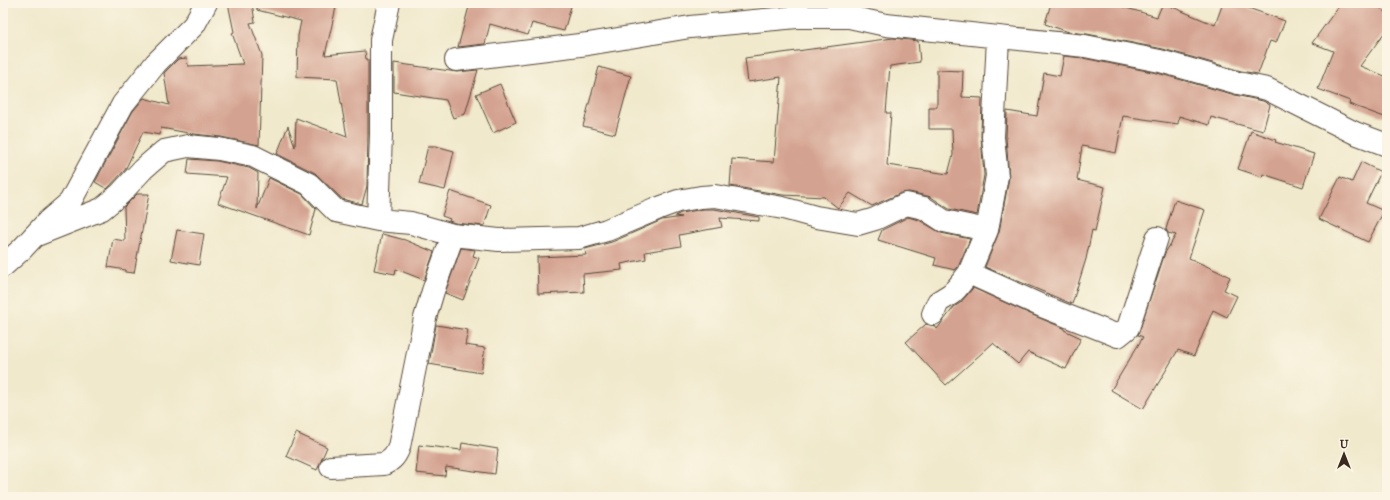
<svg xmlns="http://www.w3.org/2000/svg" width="1390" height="500" font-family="'IM FELL Great Primer',serif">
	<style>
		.building { fill: #d4a290 }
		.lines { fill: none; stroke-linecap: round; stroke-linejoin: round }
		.street-casing { stroke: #564738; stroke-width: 24 }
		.street { stroke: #fff; stroke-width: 22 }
	</style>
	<rect width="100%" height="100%" fill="#fcf5e5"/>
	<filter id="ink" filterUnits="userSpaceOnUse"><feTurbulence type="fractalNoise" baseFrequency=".025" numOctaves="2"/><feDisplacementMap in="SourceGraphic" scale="8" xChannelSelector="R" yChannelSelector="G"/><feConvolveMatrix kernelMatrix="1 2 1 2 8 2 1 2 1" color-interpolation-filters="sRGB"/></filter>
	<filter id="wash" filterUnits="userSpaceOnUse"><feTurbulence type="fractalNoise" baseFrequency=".012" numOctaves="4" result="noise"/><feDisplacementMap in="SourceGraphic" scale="16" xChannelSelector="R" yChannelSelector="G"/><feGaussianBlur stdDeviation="0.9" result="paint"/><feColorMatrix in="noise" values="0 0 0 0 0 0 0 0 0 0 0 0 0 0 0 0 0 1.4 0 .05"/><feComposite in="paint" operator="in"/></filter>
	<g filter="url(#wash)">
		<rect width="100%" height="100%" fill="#f0e9cc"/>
		<g id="blocks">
			<path class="building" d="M228 3H252L255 22 250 23 262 55 259 145 221 137 194 134 161 128 160 135 143 132 125 170 107 189 95 182 133 111 144 98 169 105 164 73 178 59 187 58 188 66 243 64 232 33 234 32Z
				M257 3H337L325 55 365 51 366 59H368V134L367 186 362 204 342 199 315 173 277 154 288 126 295 147 296 118 347 137 337 79 297 77 298 36 301 21 257 10Z
				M470 3H572L564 31 532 23 528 35 490 24 485 44 458 47Z
				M1051 3H1110L1157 17 1163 3 1215 25 1223 3H1234L1285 21 1276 43 1270 41 1258 74 1241 71 1163 49 1087 34 1069 32 1045 24Z
				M1341 3H1374L1387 13V29L1360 66 1387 77V118L1349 104 1350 101 1318 89 1333 51 1312 43Z
				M893 38 918 41 920 62 890 66 886 113H891L887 165 948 174 953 155 952 129H929V107H937V70L963 71 962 97 982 98 981 136 984 175 977 215 949 209 931 197 909 192 901 193 872 206 850 193 838 208 824 197 783 195 730 186 732 159 774 162 781 77 748 82 745 58Z
				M1064 56 1083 58 1157 73 1235 95 1263 101 1270 105 1263 131 1211 117 1209 125 1179 116 1178 124 1123 116 1116 153 1082 146 1077 180 1105 187 1095 231 1092 230 1086 259 1072 304 985 267 999 232 1009 178 1006 137 1007 111 1037 116 1044 73 1060 76Z
				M394 63 457 72 478 70 465 114 453 118 446 100 394 92Z
				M599 67 631 76 615 134 583 126Z
				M500 84 516 122 493 133 476 94Z
				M1251 131 1276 140 1275 142 1314 154 1303 187 1263 174 1262 177 1238 169Z
				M428 146H436L454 151 445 190 419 184Z
				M189 159 217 161 249 168 258 173 257 209 269 178 302 194 316 209 309 235 218 203 227 177 187 174Z
				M1361 162 1381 172 1366 203 1384 211 1368 242 1319 219 1340 177 1352 182Z
				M450 191 491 205 484 226 455 223 449 221 450 219 442 216Z
				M137 194H149L134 273 125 272V270L108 267 113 239 125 241 124 207Z
				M1175 200 1205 210 1189 258 1230 277 1224 290 1237 296 1227 317 1213 310 1194 356 1178 350 1143 409 1111 390 1143 337 1138 335 1165 253 1176 235 1168 233 1166 229Z
				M703 209H714L759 217V221L720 218 722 227 679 235 681 246 645 252 646 259 621 264 622 270 583 274 584 292 538 294 537 257 586 255 585 249 612 242 662 220 682 217 675 216 681 213Z
				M908 217 919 220 941 233 970 239 958 267 955 270 934 265 936 258 878 240 882 230Z
				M177 230 204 234 199 265 171 260Z
				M382 234 405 240 434 252 424 280 396 269 395 274 374 270Z
				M461 248 475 250 473 256 479 258 463 300 445 293Z
				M973 288 1037 317 1064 328V330L1081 338 1066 369 1028 352 1018 364 993 343 946 385 906 342 926 324 935 326 937 329 954 307 960 303Z
				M436 325 468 330 465 345 485 348 481 373 429 364Z
				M296 433 327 447 317 470 286 456Z
				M462 443 498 449 495 474 446 467 445 476 416 473 419 445 461 450Z"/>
		</g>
	</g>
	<g filter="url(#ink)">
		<use href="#blocks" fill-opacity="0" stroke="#564738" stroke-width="1"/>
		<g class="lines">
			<defs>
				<path id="street" d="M456 60 588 44 690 27 797 17H849L886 25 1085 46 1160 61 1238 83 1267 89 1355 133 1387 145
					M378 220 381 134V40L389 3
					M34 236 102 209 120 194 143 169 164 151 188 146 219 149 253 156 309 184 336 211 378 220 411 223 453 235 499 240 579 238 607 230 659 208 678 201 701 197 715 196 783 208 816 217 858 224 875 219 906 204 924 208 944 221 987 230
					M3 266 22 249 49 220 70 202 123 104 156 63 194 25 206 3
					M969 273 1042 306 1118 336 1128 328 1157 238
					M933 314 938 302 951 294 957 288 969 273 987 230 997 176 993 137 998 38
					M331 467 384 464C392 460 396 456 399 447L425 318 433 291 453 235"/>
			</defs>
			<use href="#street" class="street-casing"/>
			<use href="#street" class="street"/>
		</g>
	</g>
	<rect width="1390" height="500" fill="none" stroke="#fcf5e5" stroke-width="16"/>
	<g transform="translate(1344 454)" stroke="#fcf5e5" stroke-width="3" paint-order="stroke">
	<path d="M0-3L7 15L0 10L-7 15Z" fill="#3b2a1e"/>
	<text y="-6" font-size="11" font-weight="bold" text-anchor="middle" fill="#3b2a1e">U</text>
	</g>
</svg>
